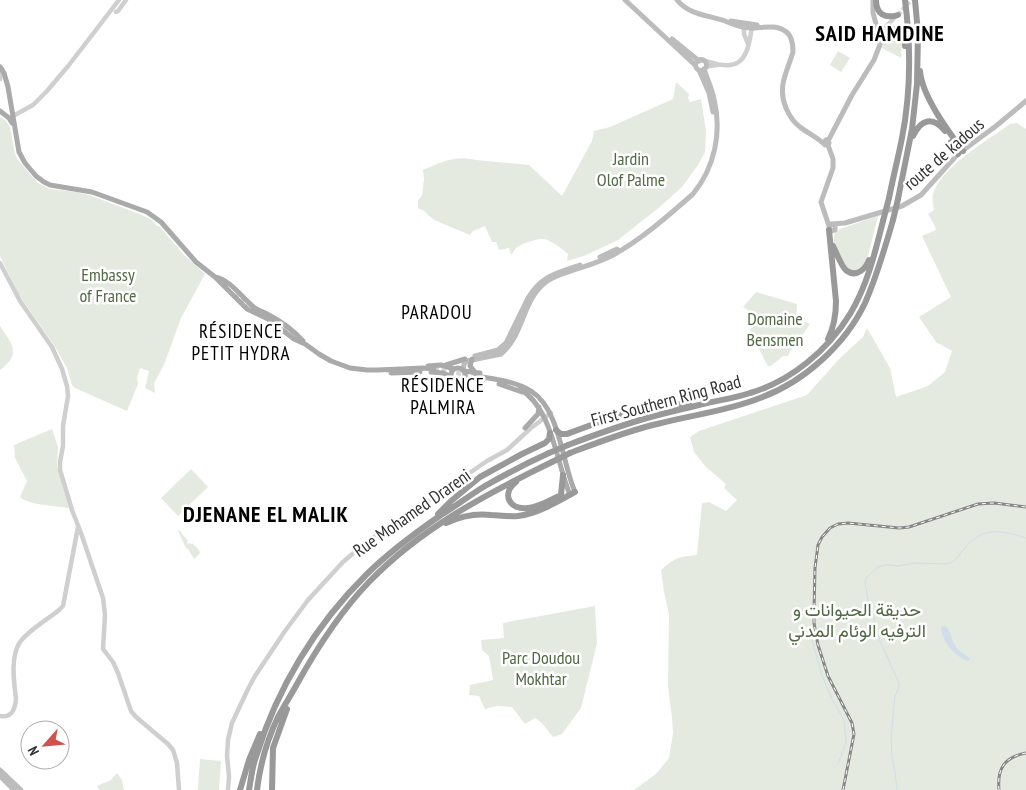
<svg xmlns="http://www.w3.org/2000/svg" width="1026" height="790" font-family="'PT Sans Narrow',Vazirmatn,sans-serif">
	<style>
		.green { fill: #e4eadf }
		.water { fill: #d1deea }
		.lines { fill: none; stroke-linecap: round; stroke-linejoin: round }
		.stream { stroke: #d1deea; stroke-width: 1 }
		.tertiary-tunnel { stroke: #d6d6d6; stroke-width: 4.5; stroke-dasharray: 4.5 2; stroke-linecap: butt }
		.primary-tunnel { stroke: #d6d6d6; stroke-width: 5; stroke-dasharray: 5 2.5; stroke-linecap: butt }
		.tertiary { stroke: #cfcfcf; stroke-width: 4.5 }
		.secondary { stroke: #bcbcbc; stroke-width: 5 }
		.primary { stroke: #aaa; stroke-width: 5 }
		.motorway { stroke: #999; stroke-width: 6 }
		.rail-casing { stroke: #878787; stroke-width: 3 }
		.rail { stroke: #fff; stroke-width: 1; stroke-dasharray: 4; stroke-linecap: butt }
		.motorway-bridge { stroke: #999; stroke-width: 6 }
		.labels { text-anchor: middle; stroke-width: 5; stroke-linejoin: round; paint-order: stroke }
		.street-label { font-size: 18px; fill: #323232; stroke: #fff }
		.park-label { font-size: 18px; fill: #516944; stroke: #fff }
		.neighbourhood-label { font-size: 19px; letter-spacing: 1px; fill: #000; stroke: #fff }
		.district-label { font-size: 22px; font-weight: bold; letter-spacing: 1px; fill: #000; stroke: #fff }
	</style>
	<rect width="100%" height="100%" fill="#fff"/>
	<path class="green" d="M890 31 898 32C902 38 902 51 901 58L882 48 885 37Z
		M838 51 850 58 841 72 830 65Z
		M676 82 689 94 688 98 690 102 701 99 706 131 705 152 698 165 682 187 661 206 618 240 584 256 567 261 568 254C564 250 549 239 543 239 538 238 520 244 516 248 514 250 513 253 511 255L509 248 499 250 496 242H492L485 226 473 231 470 235 434 220 424 211 418 208V200L422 196 424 179 423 170C442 162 455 155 476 160L529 165 562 196 592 141 594 131 610 127 673 99Z
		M0 117 5 120 10 127 15 154 18 160 38 183 50 189 76 192 89 195 142 215 152 220 157 226H159L184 255 205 274 181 318 164 365 154 383 155 393 145 388 149 371 140 368 137 378 138 384 127 411 75 388 72 385 67 368 54 345 19 295 0 256Z
		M1017 123 1026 129V790H634L656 774 669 758 673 733 672 717 668 687 669 614 664 592 661 570C676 557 678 557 697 555L702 503 709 502 726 511 737 500 724 488 726 484 706 467 694 452 690 437 699 431 807 395 840 358 863 337 867 328 890 368 896 397 928 386 945 372 952 351 936 342 919 317 951 297 922 236 936 230 934 224 928 214 934 210C933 205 932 200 933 194 941 167 987 141 1010 124Z
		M878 216 868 256 864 264 856 271 849 270C842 259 830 246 835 232L840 229Z
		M756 292 797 304 796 319 810 324C803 335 794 344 788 356H783L771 366H768L750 332 754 319 753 313 743 307Z
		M0 326C12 344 22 354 0 370Z
		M52 429 58 447 57 466 69 508C57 506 28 505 20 497L27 481 15 458 14 445Z
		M191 469 208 487 178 516 161 498Z
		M179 530 188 541 187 542 188 544 189 543 191 544 192 543 199 550 200 553 194 559 188 549 186 548 178 531Z
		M595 606 597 643 581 708 562 734 553 737 542 723 535 718 525 724 512 707 497 706 485 709 479 696 469 695 470 685 493 680 489 656 482 650 481 640 504 638 503 623Z
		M200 759 221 761 219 790H198Z
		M117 773 122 780 124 790H99L97 786 111 780Z"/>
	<path class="water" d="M945 626C952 631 951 640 956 647 960 652 965 654 969 658L970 660 968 661C956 658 941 640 941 627Z"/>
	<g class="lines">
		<path class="stream" d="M811 636 821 673 832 699 844 720 846 742 838 764
			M897 790 895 772 892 756 891 737 895 696 899 687V683L880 641 874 617 869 605 865 582 867 577 878 567 885 565H890L897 566 916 563 946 564C956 562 958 556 964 549 983 526 1000 530 1026 538"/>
		<path class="tertiary-tunnel" d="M898 15 911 0"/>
		<path class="primary-tunnel" d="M235 294 253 309
			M272 319 295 336
			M434 369 476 376"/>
		<path class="tertiary" d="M116 12 118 11 126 0
			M744 25V34L748 44
			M883 30 896 16
			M701 60 717 64
			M706 67C710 66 714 65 718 65 722 64 726 66 730 65 748 64 750 39 752 26
			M0 79 2 69
			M13 116 33 105 47 91 69 65 119 0
			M0 263 20 301 52 347 62 369 67 386 68 396 63 426V446L60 462V470L72 510 81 533 103 598 105 615 103 649 113 662 118 673 131 711 136 717 168 744 173 750 177 763 179 790
			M0 716C12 718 15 709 16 699 14 682 10 657 20 642 30 629 47 620 59 610L63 606 78 527
			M228 790 229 776 227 756 228 740 232 723 248 689 255 676 285 631 308 600 343 562 364 544 408 513 429 501 487 461 507 450 531 428 551 413"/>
		<path class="secondary" d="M625 0 695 65
			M677 0C689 15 708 15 725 21 734 25 742 28 751 28 762 28 776 24 785 31 792 35 793 44 793 52 787 72 777 87 786 108 789 115 793 122 800 127 806 132 820 139 825 145H828L829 143 826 140 823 143
			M873 0V13L878 31
			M731 21 757 25
			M877.5 32a3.5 3.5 0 1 1 7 0a3.5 3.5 0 1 1-7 0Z
			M672 39 699 61
			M695.5 65a5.5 5.5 0 1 1 11 0a5.5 5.5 0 1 1-11 0Z
			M699 70 709 93 713 112
			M828 141 852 95 874 60 884 34
			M828 145 833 159V168L821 202 829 226
			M834 225 835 226V230L832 231 830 230 829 227 831 224 845 223 902 206 921 195 958 154 996 126 1026 101
			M600 257 617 249
			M475 356 498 350 506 343 528 298C542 275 557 273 580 265
			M463 370 464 364 467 361 501 354C524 335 522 300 546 282 555 275 566 273 577 269 589 265 602 261 613 255 641 240 669 215 693 194 715 167 722 132 714 99 712 88 707 79 704 69
			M0 770 21 790
			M0 776 14 790"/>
		<path class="primary" d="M0 67 4 73 8 87 19 152 25 163 36 176 44 182 50 185 92 192 147 212 161 222 196 262 215 277 247 309 268 319 294 339 305 344 319 354 331 361 350 368 367 370H378L423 368 434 369
			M0 111 9 118 12 123
			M215 277C231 280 243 299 255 308 259 311 265 312 269 315 282 322 293 330 303 341
			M472 359 470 366 475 372
			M446 365 465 359
			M428 366 441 365 454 369
			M451 375a7 7 0 1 1 14 0a7 7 0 1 1-14 0Z
			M464 371 480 373
			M431 372 443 373 450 376
			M391 373 420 372
			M476 376C494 379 515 381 531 391 560 409 562 463 575 492
			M464 379H473L483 380
			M499 384 522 392
			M520 389C552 408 556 461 570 495
			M525 428 538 414 539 407"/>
		<path class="motorway" d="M876 0C876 14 885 19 898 15
			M884 32C900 26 904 30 905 46
			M920 71C922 96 948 131 963 151
			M913 136C921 119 933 116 945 131
			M951 142 958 154
			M889 198C893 178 898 158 902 138 911 92 911 46 905 0
			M898 199 912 129 917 84 918 33 915 0
			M833 246C836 252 842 268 847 271 857 278 866 268 869 260
			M828 339C834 327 836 314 836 301L829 230
			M556 430 561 434H567C606 419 647 403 689 404
			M568 445C597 434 627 423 658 415 670 412 682 409 695 406 713 401 732 399 750 393 791 381 828 350 850 314 867 286 875 253 883 221
			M570 453C599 442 627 431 657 424 691 415 728 411 760 398 804 382 845 345 865 303 877 276 885 248 893 220
			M516 482C501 494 509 510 528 508 540 507 550 500 561 495L563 475
			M438 514 451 501 480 477 522 454 545 443 549 439 550 433
			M446 523C461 516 475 513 491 515 500 515 509 517 518 516 537 514 559 501 575 492
			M240 790 249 760 260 734
			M249 790C251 779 252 767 256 757 277 688 316 624 367 574 389 552 415 533 441 515 456 506 470 495 485 486 506 474 527 463 549 453
			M257 790C260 765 267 740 278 717 284 706 291 695 297 684 317 648 340 612 369 582 420 529 486 494 552 462
			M272 790 273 748 287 709"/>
		<defs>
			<path id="rail" d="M843 790 854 734 852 723 828 676 818 645 814 623V612L815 568 818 545 822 537 830 528 838 524 848 523 899 528 909 527 978 504 994 503 1026 507
				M999 790C997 769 1004 757 1026 753"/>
		</defs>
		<use href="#rail" class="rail-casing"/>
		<use href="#rail" class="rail"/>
		<path class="motorway-bridge" d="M893 220 898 199
			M883 221 889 198
			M549 453 568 445
			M552 462 570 453"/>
	</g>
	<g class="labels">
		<g class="street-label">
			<text transform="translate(944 154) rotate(-41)" y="6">route de kadous</text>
			<text transform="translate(666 401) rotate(-15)" y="6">First Southern Ring Road</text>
			<text transform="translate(412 513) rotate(-35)" y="6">Rue Mohamed Drareni</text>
		</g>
		<g class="park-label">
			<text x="631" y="165">Jardin<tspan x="631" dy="21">Olof Palme</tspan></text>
			<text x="108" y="281">Embassy<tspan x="108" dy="21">of France</tspan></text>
			<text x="775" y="325">Domaine<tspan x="775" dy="21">Bensmen</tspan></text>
			<text x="857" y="616">حديقة الحيوانات و<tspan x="857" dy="21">الترفيه الوئام المدني</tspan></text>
			<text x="541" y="664">Parc Doudou<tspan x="541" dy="21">Mokhtar</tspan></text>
		</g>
		<g class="neighbourhood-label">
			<text x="437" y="319">PARADOU</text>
			<text x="241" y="338">RÉSIDENCE<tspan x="241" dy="22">PETIT HYDRA</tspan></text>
			<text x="443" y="392">RÉSIDENCE<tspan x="443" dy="22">PALMIRA</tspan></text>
		</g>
		<g class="district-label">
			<text x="880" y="41">SAID HAMDINE</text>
			<text x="266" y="522">DJENANE EL MALIK</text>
		</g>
	</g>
	<g transform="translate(45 745) rotate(243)"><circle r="24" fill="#ffffff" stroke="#adadad"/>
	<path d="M0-4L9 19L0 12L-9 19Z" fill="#d2514c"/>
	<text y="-8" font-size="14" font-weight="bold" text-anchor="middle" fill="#323232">N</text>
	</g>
</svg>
